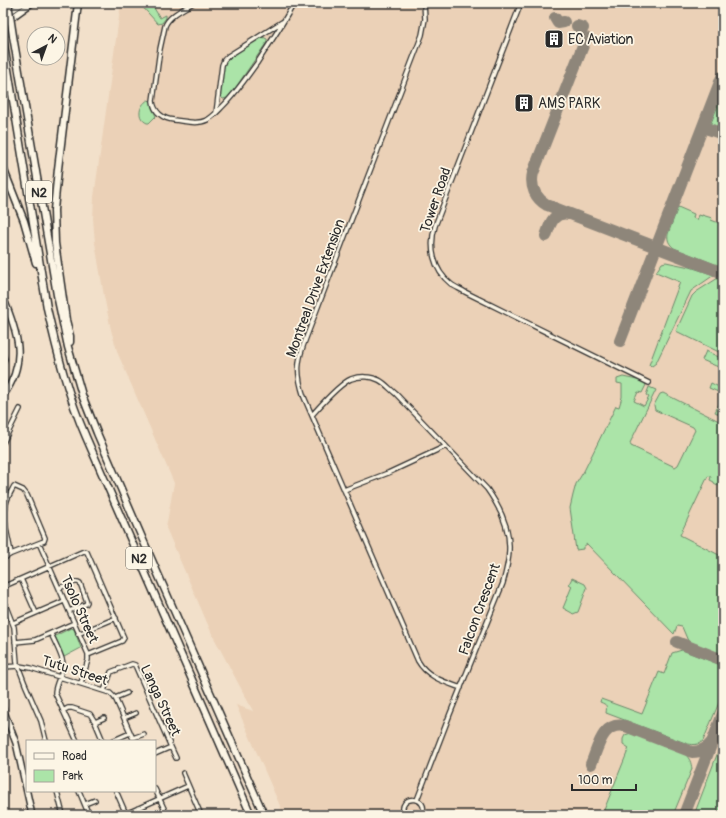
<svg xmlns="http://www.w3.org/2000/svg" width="726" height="818" font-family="Pangolin,sans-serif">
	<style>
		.built { fill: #ebd1b7 }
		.green { fill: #abe4a8; stroke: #6b886a }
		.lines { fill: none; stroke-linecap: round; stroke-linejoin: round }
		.taxiway { stroke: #8e867a; stroke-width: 12 }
		.street-casing { stroke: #2b2b2b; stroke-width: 6 }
		.secondary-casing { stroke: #2b2b2b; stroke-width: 8 }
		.highway-casing { stroke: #2b2b2b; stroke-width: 9 }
		.street { stroke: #fcf5e5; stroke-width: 3.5 }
		.secondary { stroke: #fcf5e5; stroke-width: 5 }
		.highway { stroke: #fcf5e5; stroke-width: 6 }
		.highway-bridge-casing { stroke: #2b2b2b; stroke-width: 9; stroke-linecap: butt }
		.highway-bridge { stroke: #fcf5e5; stroke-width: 6 }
		.labels { text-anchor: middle; stroke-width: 3.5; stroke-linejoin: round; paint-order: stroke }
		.shield { fill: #fcf5e5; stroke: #6a6863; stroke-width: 1 }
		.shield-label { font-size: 13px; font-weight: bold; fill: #2b2b2b }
		.poi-label { font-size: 14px; fill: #2b2b2b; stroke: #fcf5e5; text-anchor: start }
		.street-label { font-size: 14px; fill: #2b2b2b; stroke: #fcf5e5 }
	</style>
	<rect width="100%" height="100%" fill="#f2e0ca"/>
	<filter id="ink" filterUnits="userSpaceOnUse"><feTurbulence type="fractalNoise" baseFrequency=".025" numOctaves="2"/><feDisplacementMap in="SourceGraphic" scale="8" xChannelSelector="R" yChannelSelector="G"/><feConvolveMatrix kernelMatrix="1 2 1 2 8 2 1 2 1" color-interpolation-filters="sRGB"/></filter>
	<g filter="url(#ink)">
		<path class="built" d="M121 3H723V815H284L236 705 253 711 212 634 166 528 174 483 118 354 111 330 104 296 95 243 93 219 94 197Z"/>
		<path class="green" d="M139 3H151L160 18 166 15V18L162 23 158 24Z
			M263 37 267 39V42L236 87 227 98 223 99 221 97 220 95C222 86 221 72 225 64 228 56 254 43 263 37Z
			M148 100 151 101 152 108 156 116 149 123H147C136 118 139 105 148 100Z
			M719 103 723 105V133L709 128Z
			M678 207 694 214 693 218 697 220 699 215 702 216V215L712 218 711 220 719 223 721 221 723 222V258L720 266 674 248C669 244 667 240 668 234Z
			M666 262 690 267 714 275 691 291 656 363 652 366 649 365 680 282 656 272 662 263Z
			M718 278 723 279V354L676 331 692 296 696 292Z
			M706 351 723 359V369L702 360Z
			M623 377 642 381 646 385 642 393 638 392 634 401 644 406 649 397 646 395 649 387 656 390 630 443 631 446 675 467 678 465 695 430 693 427 655 410 654 405 660 394 663 393 723 423V488L714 483V482L710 480 711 477 708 476 680 535 723 557V655L688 641 682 627 677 626 674 634 587 544 583 547V549L576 550 570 508 573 495 576 484 584 471 616 406 619 407 622 397V384L617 383V379Z
			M711 383 723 389V394L709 388Z
			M723 400V416L715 412 720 402 722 403Z
			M572 578 585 584 587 588 578 612 573 614 572 613 563 608 572 586 569 584Z
			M71 628 74 629 81 648 64 657 55 636Z
			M682 650 723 666V693L703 741C698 745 695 745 688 744L606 713C607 705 607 705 600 702L601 699 642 714 659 672 664 674 672 653Z
			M631 733 685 754C690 759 691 762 692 769L673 815H602L629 748 623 744V739L625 735Z
			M723 739V815H694Z"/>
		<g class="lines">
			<path class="taxiway" d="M555 18 558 23 564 22
				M577 26 583 28
				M586 38 533 173C530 186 535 198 547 205L723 273
				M703 127 723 134
				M546 236C550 224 553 211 569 214
				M620 341 722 77
				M677 642 723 660
				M591 764C598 748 602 721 625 726L692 752C701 752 707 749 712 742
				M684 815 723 714"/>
			<defs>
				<path id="street" d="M193 3C184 9 169 15 165 26L160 49 153 101C154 112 163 119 174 120 184 121 197 125 207 120 213 117 218 111 223 106 236 93 246 78 257 63 270 43 283 24 294 3
					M424 3 425 19 422 35 306 338C297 361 296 373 304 397L418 661C427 677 445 682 461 688
					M521 3 435 226C429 247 433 270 451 284 455 287 460 289 465 292L649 383
					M216 113 222 65 224 60 228 56 282 22
					M3 354 5 359 3 363
					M312 415C321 405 339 384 351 379 359 376 371 376 379 380 385 383 390 389 396 394L487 489C499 506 510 528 509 550 509 561 506 572 503 583L450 714 417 800
					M3 443 20 409
					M344 490 388 473 446 446
					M39 543 88 654V660L81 683
					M3 559 11 554C9 538 2 521 6 504 7 498 11 492 14 486L23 490 27 495 45 538 44 541 11 554
					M21 579 36 613
					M59 588 75 582H78L80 583 86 599 87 602 86 604 69 611
					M3 591 5 587 7 585 84 551 87 552 124 638 122 641 88 655
					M3 599 14 627 17 663 25 684 41 721 46 741
					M13 623 64 601
					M51 634C54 640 63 658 63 664 63 674 55 683 55 693L77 741
					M78 634 116 618
					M15 642 35 640 74 623
					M3 667 19 666 31 668 110 693 114 697 116 700 134 741
					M104 691 111 672 132 664 135 665 171 747 155 754
					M115 698 127 693
					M63 711 68 708H72L90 714 95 722 103 741
					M124 718 136 713
					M95 722 104 718
					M133 738 144 734
					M112 741 130 733
					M171 747 176 758
					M183 773 201 815
					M155 789 167 815
					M57 791 63 815
					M79 791 89 815
					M116 791 126 814
					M85 804 95 800
					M138 808 141 815
					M123 815 188 786
					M404 815C396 794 431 795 422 815"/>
				<path id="secondary" d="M3 16 23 3
					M3 24 32 3
					M3 297C18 333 28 362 3 396
					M3 709 16 743 32 815"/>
				<path id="highway" d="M13 36 57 295 68 347 82 395 97 433 143 540 264 815
					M3 39 47 308C57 352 68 396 86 437L251 815
					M3 168 24 221 36 263
					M70 342V336L66 320 55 243 54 210 58 169 78 3"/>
			</defs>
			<use href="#street" class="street-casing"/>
			<use href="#secondary" class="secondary-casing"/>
			<use href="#highway" class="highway-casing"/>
			<use href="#street" class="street"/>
			<use href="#secondary" class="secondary"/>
			<use href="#highway" class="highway"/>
			<defs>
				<path id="highway-bridge" d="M8 3 13 36"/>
			</defs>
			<use href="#highway-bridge" class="highway-bridge-casing"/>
			<use href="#highway-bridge" class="highway-bridge"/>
		</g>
	</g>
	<defs>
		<symbol id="building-square" viewBox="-11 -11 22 22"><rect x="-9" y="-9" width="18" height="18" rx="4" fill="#2b2b2b" stroke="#fcf5e5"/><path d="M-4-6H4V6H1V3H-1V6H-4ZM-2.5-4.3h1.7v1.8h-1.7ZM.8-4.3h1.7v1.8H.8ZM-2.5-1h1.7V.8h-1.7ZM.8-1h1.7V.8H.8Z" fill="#fff"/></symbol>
	</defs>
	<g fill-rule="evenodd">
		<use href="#building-square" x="543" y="28" width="22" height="22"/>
		<use href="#building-square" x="513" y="92" width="22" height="22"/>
	</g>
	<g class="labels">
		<g class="shield">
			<rect x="26" y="181" width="26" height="22" rx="3"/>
			<rect x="126" y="547" width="26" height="22" rx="3"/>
		</g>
		<g class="shield-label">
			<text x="39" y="197">N2</text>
			<text x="139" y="563">N2</text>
		</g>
		<g class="poi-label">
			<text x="568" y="44">EC Aviation</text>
			<text x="538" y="108">AMS PARK</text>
		</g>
		<g class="street-label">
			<text transform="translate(435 200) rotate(-71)" y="5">Tower Road</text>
			<text transform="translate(315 288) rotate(-70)" y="5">Montreal Drive Extension</text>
			<text transform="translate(80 609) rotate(66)" y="5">Tsolo Street</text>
			<text transform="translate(479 609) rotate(-70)" y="5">Falcon Crescent</text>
			<text transform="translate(75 670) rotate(18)" y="5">Tutu Street</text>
			<text transform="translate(161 700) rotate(65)" y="5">Langa Street</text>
		</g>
	</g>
	<rect width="726" height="818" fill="none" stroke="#fcf5e5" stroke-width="16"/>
	<rect x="8" y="8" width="710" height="802" fill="none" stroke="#2b2b2b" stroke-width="1.5" filter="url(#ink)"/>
	<rect x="26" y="740" width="130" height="52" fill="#fcf5e5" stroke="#a8a49b"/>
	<rect x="34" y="753" width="20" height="6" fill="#fcf5e5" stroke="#a8a49b"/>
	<text x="62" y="760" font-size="12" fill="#2b2b2b">Road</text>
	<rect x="34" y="770" width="20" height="12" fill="#abe4a8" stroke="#a8a49b"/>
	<text x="62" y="780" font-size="12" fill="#2b2b2b">Park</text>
	<g transform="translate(46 46) rotate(41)"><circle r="19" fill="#fcf5e5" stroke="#a8a49b"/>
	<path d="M0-3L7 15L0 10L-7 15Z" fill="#2b2b2b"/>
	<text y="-6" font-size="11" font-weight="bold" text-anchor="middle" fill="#2b2b2b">N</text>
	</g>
	<path d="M572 784v6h64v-6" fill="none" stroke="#2b2b2b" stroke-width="2"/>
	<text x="578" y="784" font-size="12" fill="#2b2b2b" stroke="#fcf5e5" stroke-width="3" paint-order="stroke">100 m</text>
</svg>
